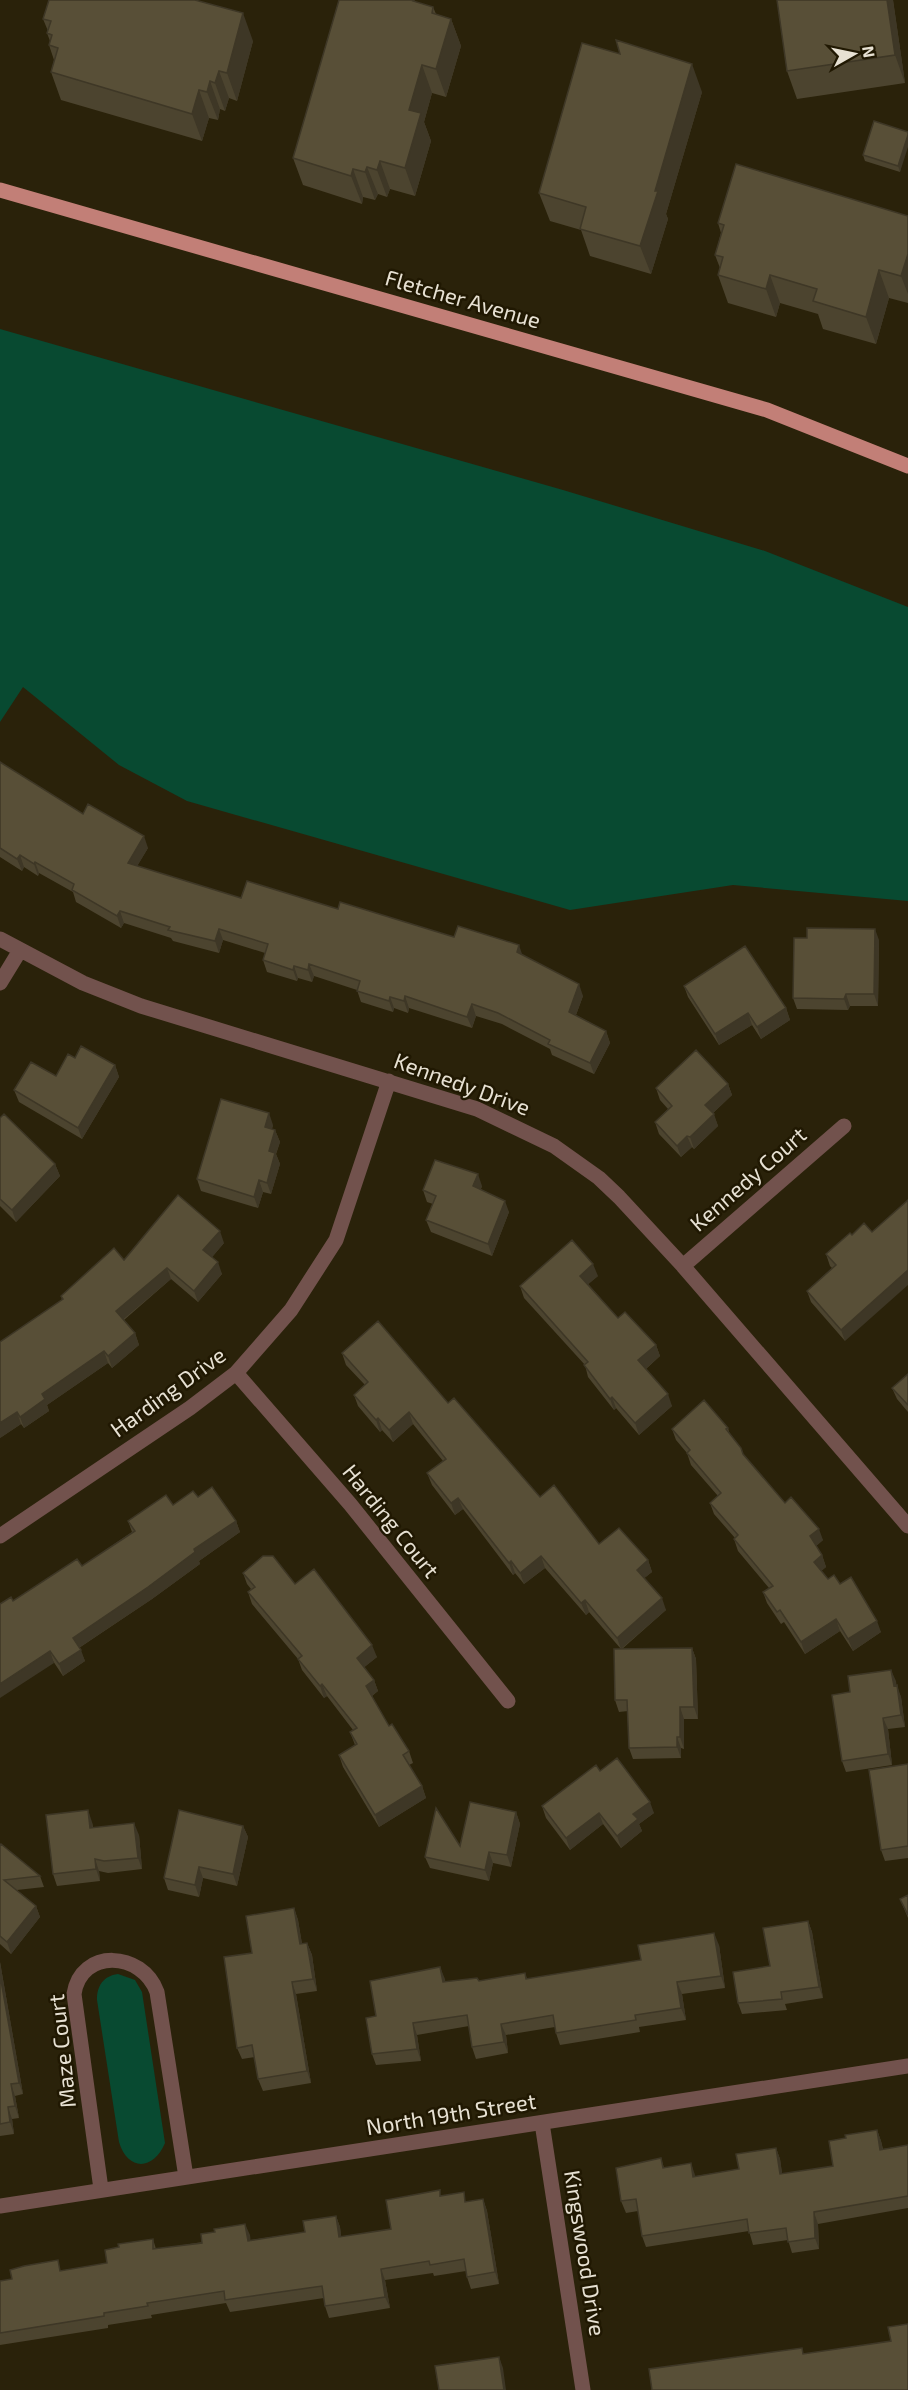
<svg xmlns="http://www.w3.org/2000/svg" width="908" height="2390" font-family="'Exo 2',sans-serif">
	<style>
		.green { fill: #084a31 }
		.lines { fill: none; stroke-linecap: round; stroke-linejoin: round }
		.minor { stroke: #72524d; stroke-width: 15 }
		.major { stroke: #c27f77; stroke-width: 15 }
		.wall { fill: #4c442f }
		.shaded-wall { fill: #3e3726 }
		.building { fill: #584f37; stroke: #3e3726; stroke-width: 1.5 }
		.labels { text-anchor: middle; stroke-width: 5; stroke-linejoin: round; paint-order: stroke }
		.street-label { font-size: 22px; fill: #e7e1d3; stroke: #201802 }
	</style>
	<rect width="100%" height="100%" fill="#2a220a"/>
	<path class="green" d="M0 329 563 490 765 551 908 607V901L733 885 570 910 187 801 119 765 23 687 0 722Z
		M118 1974 135 1980 142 1992 165 2143C154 2170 128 2172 119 2142L97 2000C97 1986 103 1976 118 1974Z"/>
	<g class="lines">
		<path class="minor" d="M0 939 83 983 141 1006 477 1109 554 1146 599 1178 619 1197 683 1266 908 1526
			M0 983 19 952
			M683 1266 844 1126
			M236 1373 350 1504 508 1701
			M0 1536 190 1408 236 1373 291 1310 336 1240 389 1081
			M542 2123 583 2390
			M101 2189 74 1994C81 1948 142 1951 157 1992L186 2177
			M0 2206 908 2066"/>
		<path class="major" d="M0 190 767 410 908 466"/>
	</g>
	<path class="wall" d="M339 0H414L415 2 433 7 436 14 451 19 461 46 446 97 432 93 424 122 431 141 415 196 390 189 387 197 378 194 375 200 363 197 362 204 303 185 293 158Z
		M893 0 905 83 797 99 787 71Z
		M43 19 253 41 237 101 229 98 225 111 220 109 218 120 209 118 202 141 61 100 51 72 54 60 49 45 50 41 47 33 48 31Z
		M702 92 666 214 668 219 651 274 590 256 581 230 550 221 539 193Z
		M908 132 900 172 865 161 863 155Z
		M908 216V303L889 298 876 344 823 329 818 314 780 303 776 317 728 303 718 275 720 268 715 255 721 233 718 223Z
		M0 762 83 814 148 848 137 866 241 898 338 909 522 955 583 996 576 1015 606 1031 610 1043 594 1074 552 1055 550 1049 502 1024 476 1016 472 1028 409 1008 408 1013 394 1008 393 1012 361 1002 357 990 314 976 312 982 298 978 297 981 267 972 263 960 265 953 223 940 219 953 173 941 171 938 124 923 121 928 76 902 73 892 39 873 38 876 24 867 22 871 0 857Z
		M879 940 878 1006H850L848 1010 797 1009 793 998Z
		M684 986 786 1008 790 1020 761 1039 752 1025 719 1045 688 997Z
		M75 1058 115 1065 119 1077 82 1139 19 1102 14 1090 56 1076Z
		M728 1084 732 1095 713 1113 718 1126 694 1149 692 1147 681 1157 659 1134 655 1122 668 1109 660 1100 656 1088Z
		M0 1118 55 1164 60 1176 16 1222 0 1206Z
		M273 1125 272 1129 275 1130 280 1142 276 1154 280 1164 271 1194 263 1192 258 1208 201 1191 197 1179Z
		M482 1186 481 1189 509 1212 492 1256 431 1232 426 1220 433 1204 427 1202 423 1190Z
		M850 1233 845 1341 811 1302 807 1291 832 1268 830 1266 826 1254Z
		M224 1243 212 1257 222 1274 198 1302 171 1279 124 1320 135 1333 139 1345 112 1368 108 1363 47 1405 49 1411 24 1428 21 1424 0 1438 62 1300 61 1296 124 1260Z
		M598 1276 588 1284 618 1318 656 1345 660 1356 646 1369 672 1406 639 1435 616 1408 614 1410 588 1377 585 1365 524 1298 520 1286Z
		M342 1353 448 1403 540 1497 599 1544 648 1560 652 1572 644 1578 666 1610 622 1649 692 1648 696 1659 698 1719H684V1749L681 1748V1758L633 1759 629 1748 628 1711 619 1712 615 1700 621 1649 589 1612 586 1615 545 1568 524 1584 515 1573 513 1575 463 1509 455 1515 432 1485 427 1473 443 1461 413 1424 393 1442 382 1430 380 1432 358 1406 354 1395 365 1385 346 1365Z
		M908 1374V1412L897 1399 892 1388Z
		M728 1428 730 1435 744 1455 785 1503 823 1540 816 1546 822 1555 826 1567 821 1571 828 1579 840 1584 881 1632 853 1651 840 1631 805 1654 784 1622 781 1624 767 1603 763 1592 769 1588 738 1551 734 1539 735 1538 714 1514 710 1503 718 1496 691 1465 687 1453 676 1440 672 1429Z
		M198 1497 236 1521 240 1532 199 1561 200 1564 152 1599 79 1648 85 1661 63 1676 13 1601 82 1566 132 1532 128 1521 173 1505Z
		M243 1573 295 1584 377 1657 364 1667 374 1680 378 1691 372 1696 389 1726 409 1751 413 1763 409 1765 422 1786 426 1798 379 1827 343 1767 339 1755 355 1745 350 1732 353 1730 327 1696 324 1698 302 1670 298 1659 252 1604 248 1592 251 1589 247 1584Z
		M896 1681V1686L901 1697 905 1727 888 1729 892 1765 846 1772 842 1761 850 1692Z
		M908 1764V1858L885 1861 881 1850Z
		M600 1771 654 1813 639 1824 642 1831 621 1848 603 1824 570 1850 546 1818 542 1806Z
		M516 1812 520 1824 511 1867 493 1863 489 1881 430 1868 425 1857 460 1846Z
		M92 1822 93 1827 139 1835 142 1869 108 1873 99 1871 100 1881 57 1886 53 1874Z
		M243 1826 248 1837 237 1886 203 1878 199 1897 168 1890 164 1878Z
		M0 1846 40 1876 44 1887 17 1890 36 1906 40 1917 11 1954 0 1944Z
		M908 1895V1918L900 1899Z
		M294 1908 298 1920 302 1944 307 1943 312 1955 317 1991 296 1994 311 2083 263 2091 258 2079 255 2057 242 2059 237 2048 252 1953Z
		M808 1921 812 1932 823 1998 785 2004 787 2010 742 2014 738 2003Z
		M719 1945 725 1988 682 1994 686 2020 639 2027 640 2032 560 2045 556 2033 555 2027 506 2035 508 2053 476 2059 472 2047 469 2026 417 2035 421 2061 376 2065 372 2054 376 2016 440 1967 445 1982 479 1981 525 1973 527 1979 641 1960Z
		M0 1962 23 2094 15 2096 19 2118 12 2119 14 2134 0 2136Z
		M877 2130 881 2141 883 2149 908 2145V2208L818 2224 819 2249 792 2253 788 2240 753 2245 749 2231 646 2247 642 2236 638 2211 626 2213 621 2201 661 2158 664 2168 696 2176 739 2169 776 2148 780 2159 782 2174 833 2166 846 2138Z
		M442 2195 467 2202 483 2199 487 2211 499 2284 471 2289 467 2277 466 2271 434 2276 433 2273 385 2280 390 2308 329 2318 325 2306 324 2298 230 2312 226 2303 151 2315 152 2318 108 2325V2328L0 2345V2281L107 2263 153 2239 156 2249 250 2235V2240L305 2232 336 2216 340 2227 341 2237 391 2229Z"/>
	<path class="shaded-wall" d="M887 0H893L905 83 895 55Z
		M243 13 253 41 237 101 227 73Z
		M451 19 461 46 446 97 436 69Z
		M692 64 702 92 666 214 668 219 651 274 640 246 655 191Z
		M422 65 432 93 424 122 431 141 415 196 405 168 409 110Z
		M219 71 229 98 225 111 215 83Z
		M210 81 220 109 218 120 207 92Z
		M199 90 209 118 202 141 192 114Z
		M908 135V147L900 172 898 166Z
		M380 161 390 189 387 197 377 170Z
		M367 167 378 194 375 200 365 172Z
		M353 169 363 197 362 204 351 176Z
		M908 254V294L901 276Z
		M879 270 889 298 876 344 866 317Z
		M770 275 780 303 776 317 766 289Z
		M144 836 148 848 132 875 128 863Z
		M20 855 24 867 22 871 17 859Z
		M35 862 39 873 38 876 34 864Z
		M120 911 124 923 121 928 117 916Z
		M219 929 223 940 219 953 215 941Z
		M875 929 879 940 878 1006 874 994Z
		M519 945 523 957 517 952Z
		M309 964 314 976 312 982 308 970Z
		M294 966 298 978 297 981 293 970Z
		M579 984 583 996 573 1023 569 1012Z
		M846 994 850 1006 848 1010 844 999Z
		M405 996 409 1008 408 1013 404 1001Z
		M390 997 394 1008 393 1012 389 1001Z
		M472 1004 476 1016 472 1028 467 1017Z
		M786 1008 790 1020 761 1039 757 1027Z
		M748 1013 752 1025 719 1045 715 1034Z
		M606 1031 610 1043 594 1074 590 1063Z
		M115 1065 119 1077 82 1139 78 1128Z
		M728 1084 732 1095 709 1117 705 1105Z
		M269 1113 273 1125 269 1139 265 1127Z
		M714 1114 718 1126 694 1149 690 1137Z
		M275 1130 280 1142 276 1154 280 1164 271 1194 267 1183 269 1151Z
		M687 1136 692 1147 681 1157 677 1146Z
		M55 1164 60 1176 16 1222 12 1210Z
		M478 1174 482 1186 477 1197 473 1186Z
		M259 1180 263 1192 258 1208 254 1197Z
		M505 1201 509 1212 492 1256 488 1244Z
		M220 1231 224 1243 208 1262 203 1250Z
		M218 1262 222 1274 198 1302 194 1291Z
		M593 1264 598 1276 585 1287 580 1276Z
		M167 1268 171 1279 120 1322 116 1311Z
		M908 1270V1285L845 1341 841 1330Z
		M135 1333 139 1345 112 1368 108 1356Z
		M656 1345 660 1356 642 1372 638 1360Z
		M104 1351 108 1363 47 1405 49 1411 24 1428 20 1417 42 1394Z
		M668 1394 672 1406 639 1435 635 1423Z
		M612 1397 616 1408 614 1410 610 1399Z
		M17 1412 21 1424 0 1438V1423Z
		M409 1412 413 1424 393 1442 389 1430Z
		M378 1418 382 1430 380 1432 376 1420Z
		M458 1498 463 1509 455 1515 451 1503Z
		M236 1521 240 1532 199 1561 200 1564 152 1599 77 1649 73 1638 194 1549Z
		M819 1529 823 1540 814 1548 810 1536Z
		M822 1555 826 1567 819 1573 814 1562Z
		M541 1556 545 1568 524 1584 520 1573Z
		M648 1560 652 1572 641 1581 637 1570Z
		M511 1561 515 1573 513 1575 509 1563Z
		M662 1598 666 1610 621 1649 617 1638Z
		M585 1600 589 1612 586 1615 581 1603Z
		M836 1619 840 1631 805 1654 801 1642Z
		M877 1621 881 1632 853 1651 848 1639Z
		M372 1645 377 1657 361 1670 357 1658Z
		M692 1648 696 1659 698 1719 694 1707Z
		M81 1650 85 1661 63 1676 59 1664Z
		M50 1651 54 1663 0 1698V1684Z
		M891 1670 896 1681 898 1697 894 1686Z
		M374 1680 378 1691 370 1697 366 1686Z
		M322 1684 327 1696 324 1698 320 1686Z
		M897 1685 901 1697 905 1727 901 1715Z
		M680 1707 684 1719V1749L680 1737Z
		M883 1718 888 1729 892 1765 888 1754Z
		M677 1737 681 1748V1758L677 1747Z
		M422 1786 426 1798 379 1827 375 1815Z
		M650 1802 654 1813 639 1824 642 1831 621 1848 617 1836 633 1814Z
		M88 1810 92 1822 94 1839 90 1828Z
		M516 1812 520 1824 511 1867 507 1855Z
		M599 1813 603 1824 570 1850 566 1838Z
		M134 1823 139 1835 142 1869 138 1858Z
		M243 1826 248 1837 237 1886 233 1874Z
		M489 1852 493 1863 489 1881 485 1870Z
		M95 1859 99 1871 100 1881 96 1869Z
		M199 1867 203 1878 199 1897 195 1885Z
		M36 1906 40 1917 11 1954 7 1942Z
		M294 1908 298 1920 304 1956 300 1944Z
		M808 1921 812 1932 823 1998 819 1987Z
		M714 1933 719 1945 725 1988 721 1976Z
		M307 1943 312 1955 317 1991 313 1979Z
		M0 1962 23 2094 19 2083 0 1975Z
		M440 1967 445 1979 447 1994 443 1982Z
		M292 1982 296 1994 311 2083 307 2071Z
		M677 1982 682 1994 686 2020 681 2008Z
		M413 2023 417 2035 421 2061 417 2049Z
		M501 2024 506 2035 508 2053 504 2042Z
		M11 2084 15 2096 19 2118 15 2106Z
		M8 2107 12 2119 14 2134 10 2122Z
		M877 2130 881 2141 885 2161 880 2150Z
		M776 2148 780 2159 784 2186 780 2174Z
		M691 2163 695 2175 697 2188 693 2177Z
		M483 2199 487 2211 499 2284 495 2272Z
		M814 2212 818 2224 819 2249 815 2238Z
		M336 2216 340 2227 343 2249 339 2237Z
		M245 2224 250 2235 252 2252 248 2241Z
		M381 2269 385 2280 390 2308 385 2297Z
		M499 2357 503 2368 506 2390H504Z"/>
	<path class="building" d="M49 0H195L243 13 227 73 219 71 215 83 210 81 207 92 199 90 192 114 51 72 58 48 49 45 52 35 47 33 51 21 43 19Z
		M339 0H414L413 1 433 7 432 13 451 19 436 69 422 65 409 110 421 113 405 168 380 161 377 170 367 167 365 172 353 169 351 176 293 158Z
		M777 0H887L895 55 787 71Z
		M616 40 692 64 655 191H658L640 246 580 229 586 207 539 193 582 43 620 54Z
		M874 121 908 132V135L898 166 863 155Z
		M736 164 908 216V254L901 276 879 270 866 317 813 301 817 289 770 275 766 289 718 275 723 257 715 255 724 225 718 223Z
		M0 762 83 814 88 804 144 836 128 863 241 898 247 881 338 909 340 902 454 937 458 926 519 945 517 952 579 984 569 1012 606 1031 590 1063 548 1044 550 1040 498 1013 472 1004 467 1017 405 996 404 1001 390 997 389 1001 357 991 360 981 309 964 308 970 294 966 293 970 263 960 268 944 219 929 215 941 168 930 170 927 120 911 117 916 72 890 74 884 35 862 34 864 20 855 17 859 0 848Z
		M807 928 875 929 874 994H846L844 999 793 998 794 938H807Z
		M745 946 786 1008 757 1027 748 1013 715 1034 684 986Z
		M81 1046 115 1065 78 1128 14 1090 31 1062 56 1076 68 1054 75 1058Z
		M696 1050 728 1084 705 1105 714 1114 690 1137 687 1136 677 1146 655 1122 672 1106 656 1088Z
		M221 1099 269 1113 265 1127 275 1130 269 1151 275 1153 267 1183 259 1180 254 1197 197 1179Z
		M4 1114 55 1164 12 1210 0 1199V1118Z
		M435 1160 478 1174 473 1186 505 1201 488 1244 426 1220 436 1196 423 1190Z
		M178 1195 220 1231 203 1250 218 1262 194 1291 167 1268 116 1311 135 1333 108 1356 104 1351 42 1394 45 1399 20 1417 17 1412 0 1423V1342L63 1299 61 1296 114 1248 124 1260Z
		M908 1200V1270L841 1330 807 1291 836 1265 826 1254 850 1233 852 1235 864 1223 872 1232Z
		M572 1240 593 1264 580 1276 618 1318 625 1312 656 1345 638 1360 668 1394 635 1423 612 1397 610 1399 584 1365 588 1362 520 1286Z
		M378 1321 448 1403 454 1398 540 1497 554 1485 599 1544 619 1528 648 1560 637 1570 662 1598 617 1638 585 1600 581 1603 541 1556 520 1573 511 1561 509 1563 458 1498 451 1503 427 1473 446 1459 409 1412 389 1430 378 1418 376 1420 354 1395 368 1382 342 1353Z
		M908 1374V1405L892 1388Z
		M704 1400 728 1428 726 1429 741 1448 743 1454 785 1503 791 1497 819 1529 810 1536 822 1555 814 1562 828 1579 834 1575 840 1584 851 1577 877 1621 848 1639 836 1619 801 1642 780 1610 777 1612 763 1592 773 1586 734 1539 738 1535 710 1503 721 1493 687 1453 690 1450 672 1429Z
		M212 1487 236 1521 194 1549 195 1552 148 1587 73 1638 81 1650 59 1664 50 1651 0 1684V1604L11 1597 13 1601 77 1559 82 1566 135 1531 128 1521 166 1495 173 1505 193 1491 198 1497Z
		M263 1556H273L295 1584 314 1569 372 1645 357 1658 374 1680 366 1686 389 1726 392 1724 409 1751 403 1755 422 1786 375 1815 339 1755 357 1744 350 1732 357 1728 322 1684 320 1686 298 1659 302 1656 248 1592 255 1587 243 1573Z
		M692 1648 694 1707H680V1737H677V1747L629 1748 627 1700H615L614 1649Z
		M891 1670 894 1686 897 1685 901 1715 883 1718 888 1754 842 1761 832 1695 850 1692 848 1676Z
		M617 1758 650 1802 633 1814 638 1819 617 1836 599 1813 566 1838 542 1806 596 1765 600 1771Z
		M908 1764V1846L881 1850 869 1770Z
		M470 1802 516 1812 507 1855 489 1852 485 1870 425 1857 436 1808 460 1846Z
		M88 1810 90 1828 134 1823 138 1858 104 1861 95 1859 96 1869 53 1874 46 1815Z
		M179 1810 243 1826 233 1874 199 1867 195 1885 164 1878Z
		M1 1844 40 1876 4 1880 36 1906 7 1942 0 1936V1846Z
		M908 1895V1915L900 1899Z
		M294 1908 300 1944 307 1943 313 1979 292 1982 307 2071 258 2079 252 2045 237 2048 224 1957 252 1953 246 1916Z
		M808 1921 819 1987 781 1992 782 1999 738 2003 733 1972 770 1966 763 1928Z
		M714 1933 721 1976 677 1982 681 2008 635 2015 636 2020 556 2033 553 2015 501 2024 504 2042 472 2047 467 2015 413 2023 417 2049 372 2054 366 2018 376 2016 370 1981 440 1967 443 1982 477 1978 479 1981 525 1973 526 1979 641 1960 638 1945Z
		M0 1975 19 2083 11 2084 15 2106 8 2107 10 2122 0 2124Z
		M877 2130 880 2150 908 2145V2196L814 2212 815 2238 788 2242 786 2228 749 2233 747 2219 642 2236 636 2199 621 2201 616 2168 661 2158 663 2168 691 2163 693 2177 739 2169 736 2154 776 2148 780 2174 833 2166 829 2141 846 2138 845 2135Z
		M440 2190V2196L464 2192 465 2202 483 2199 495 2272 467 2277 464 2259 430 2265 429 2261 381 2269 385 2297 325 2306 322 2286 225 2300 224 2291 147 2303 148 2306 104 2313V2316L0 2333V2281L12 2279 10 2270 24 2266 58 2260 60 2271 107 2263 105 2250 119 2247 118 2244 153 2239V2249L202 2243 201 2234 215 2232 214 2229 245 2224 248 2241 305 2232 303 2221 336 2216 339 2237 391 2229 386 2200Z
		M908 2324V2390H652L649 2369 802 2348 803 2354 891 2341 888 2327Z
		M499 2357 504 2390H439L435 2366Z"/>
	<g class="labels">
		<g class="street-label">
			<text transform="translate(463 299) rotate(16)" y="8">Fletcher Avenue</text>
			<text transform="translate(462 1084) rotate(20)" y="8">Kennedy Drive</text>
			<text transform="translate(748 1179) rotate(-41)" y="8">Kennedy Court</text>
			<text transform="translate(168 1392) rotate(-36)" y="8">Harding Drive</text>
			<text transform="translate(391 1521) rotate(51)" y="8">Harding Court</text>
			<text transform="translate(62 2051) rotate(-96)" y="8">Maze Court</text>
			<text transform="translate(451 2114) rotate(-9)" y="8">North 19th Street</text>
			<text transform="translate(585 2253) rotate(81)" y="8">Kingswood Drive</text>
		</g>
	</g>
	<g transform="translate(854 54) rotate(81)" stroke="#201802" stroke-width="4.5" paint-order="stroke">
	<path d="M0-4.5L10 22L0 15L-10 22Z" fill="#e7e1d3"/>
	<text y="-9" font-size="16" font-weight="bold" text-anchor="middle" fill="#e7e1d3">N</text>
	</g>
</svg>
